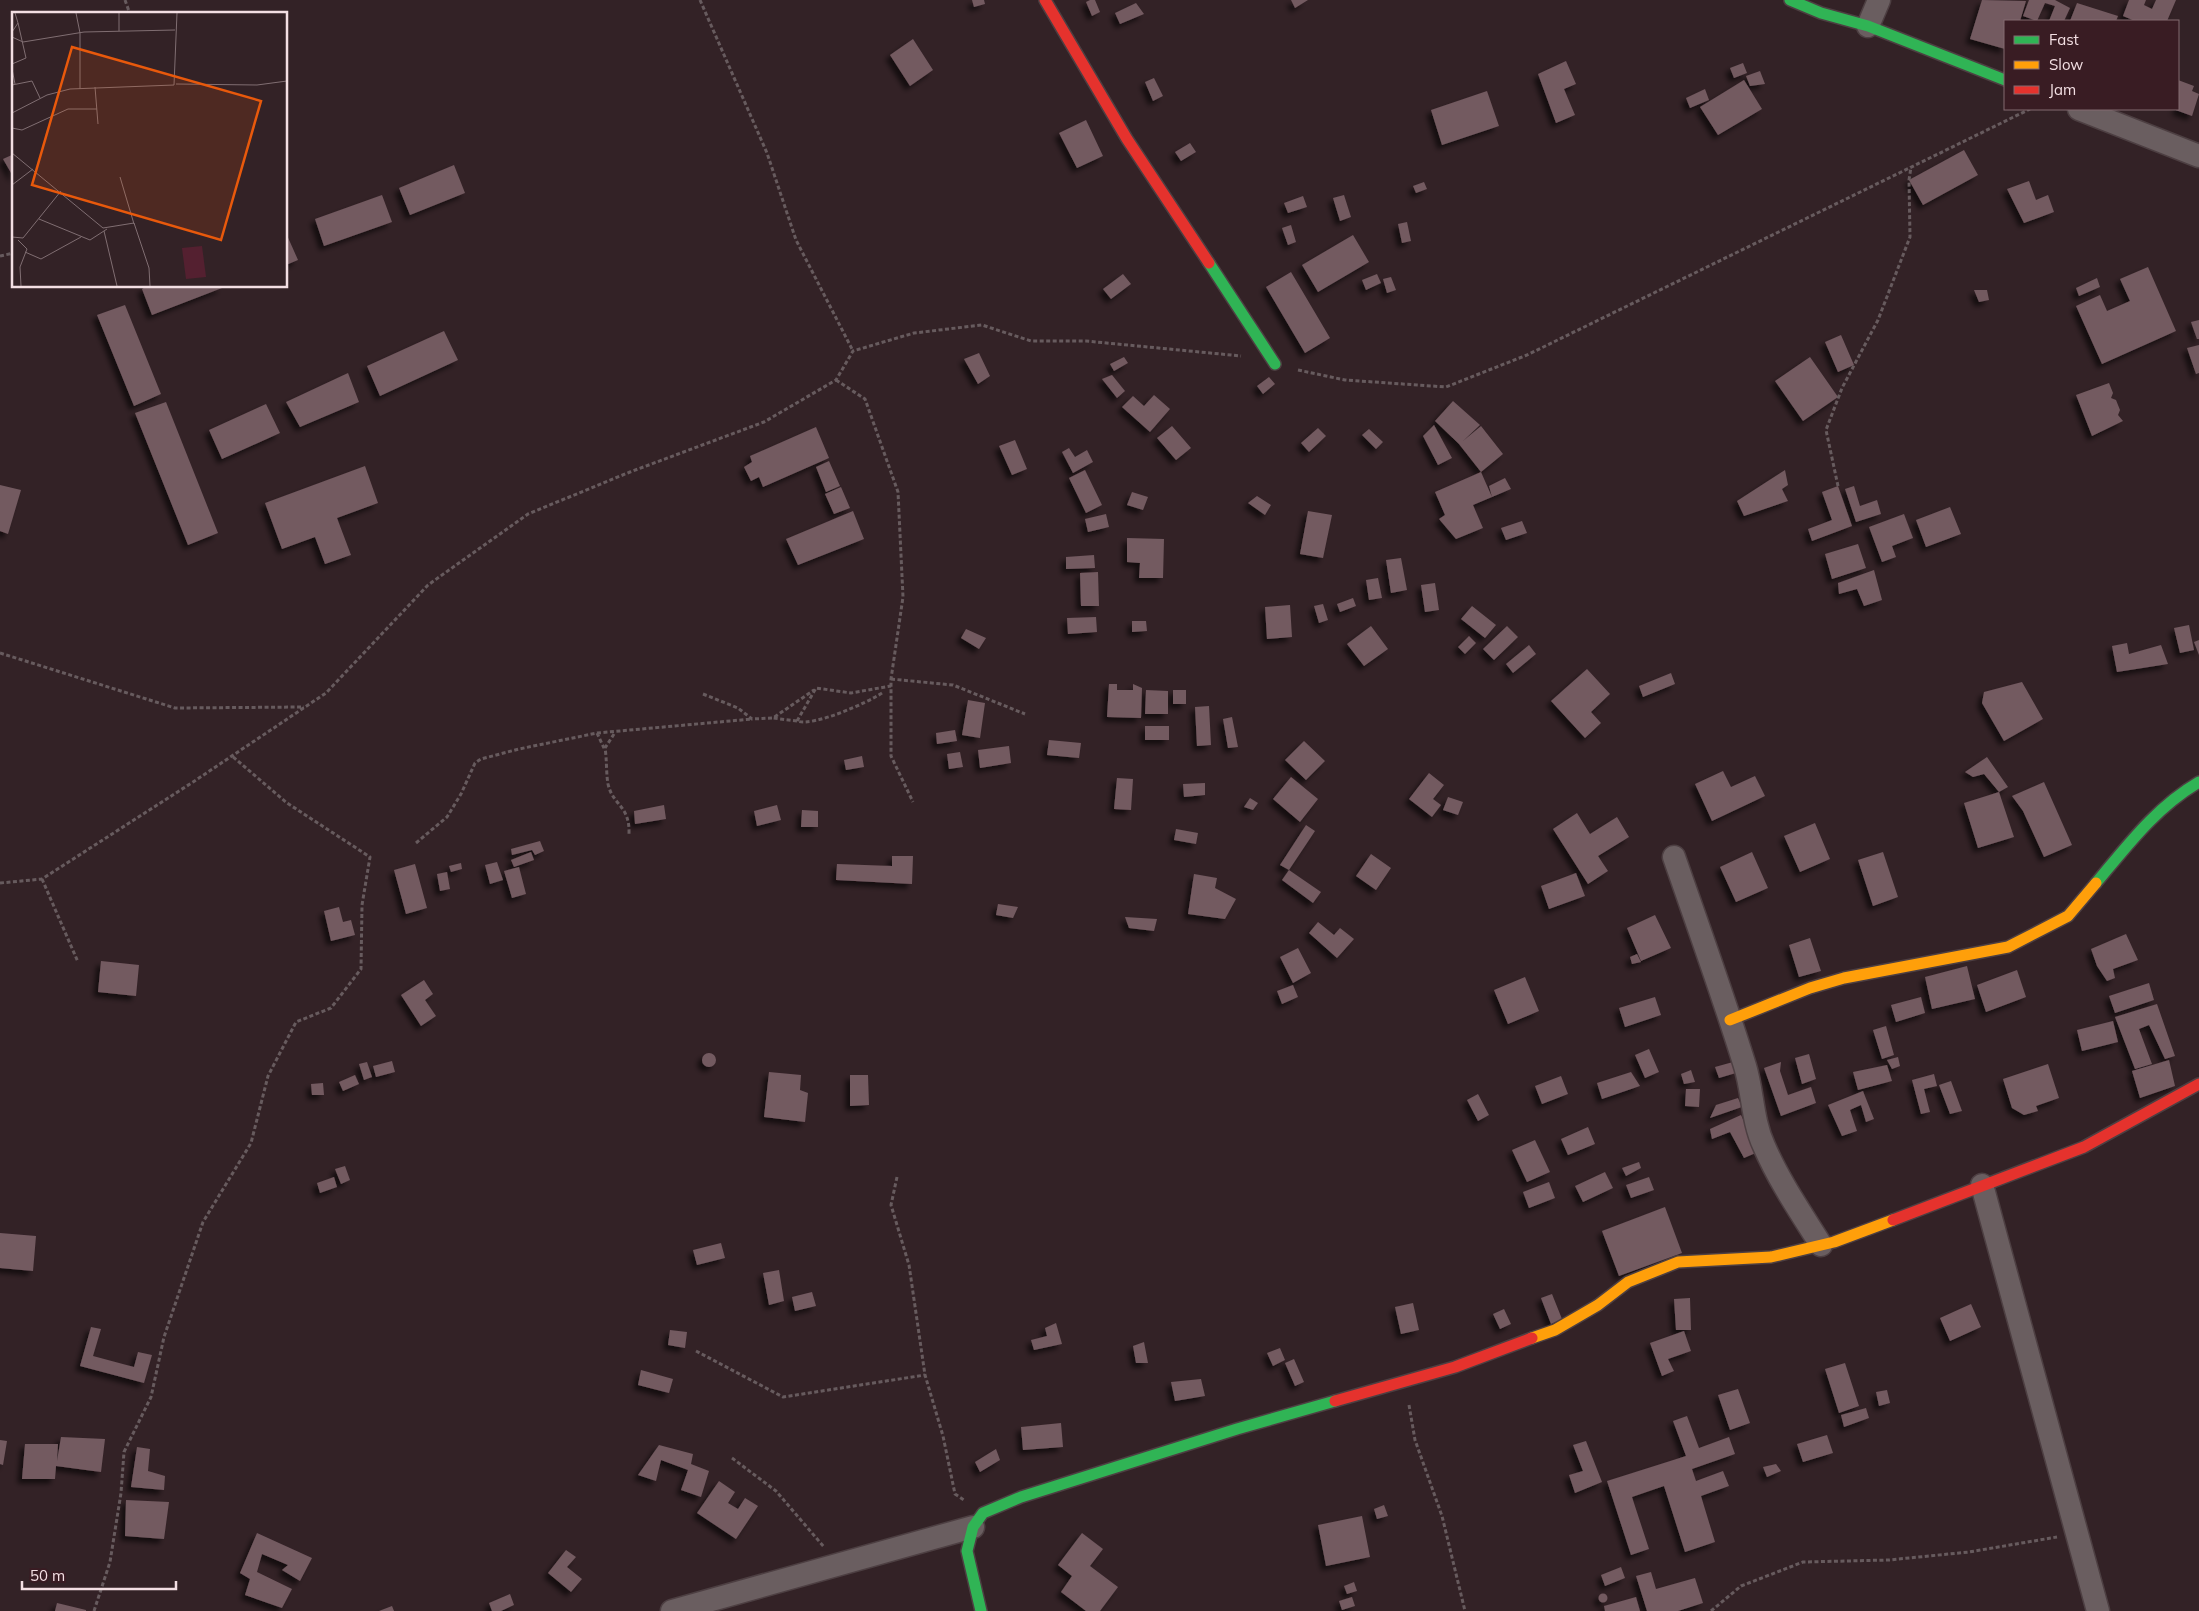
<svg xmlns="http://www.w3.org/2000/svg" width="2199" height="1611" font-family="Mulish,sans-serif">
	<style>
		.building { fill: #735a60; filter: url(#shadow) }
		.lines { fill: none; stroke-linecap: round; stroke-linejoin: round }
		.street-casing { stroke: #4d3f42; stroke-width: 25 }
		.fast-casing { stroke: #4d3f42; stroke-width: 14 }
		.slow-casing { stroke: #4d3f42; stroke-width: 14 }
		.jam-casing { stroke: #4d3f42; stroke-width: 14 }
		.path { stroke: #675b5e; stroke-width: 3; stroke-dasharray: 4 2.5; stroke-linecap: butt }
		.street { stroke: #6a5e60; stroke-width: 22 }
		.fast { stroke: #30b455; stroke-width: 11 }
		.slow { stroke: #ff9f0a; stroke-width: 11 }
		.jam { stroke: #e5322d; stroke-width: 11 }
		.inset-road { fill: none; stroke: #806e72; stroke-width: 1 }
		.view { fill: #e8590c; fill-opacity: 0.15; stroke: #e8590c; stroke-width: 2.5 }
		.inset-edge { fill: none; stroke: #f3dfe3; stroke-width: 2.5 }
	</style>
	<defs>
		<filter id="shadow"><feDropShadow dx="-4.5" dy="4.5" stdDeviation="2.5" flood-color="#0009"/></filter>
	</defs>
	<rect width="100%" height="100%" fill="#332226"/>
	<path class="building" d="M972 0H984L985 4 974 7Z
		M1090 0H1095L1100 12 1092 16 1086 2Z
		M1291 0H1308L1295 8Z
		M1982 0 2026 1 2020 21H2005V49L1970 39Z
		M2029 0H2055L2070 8 2064 21H2049L2055 6 2045 3 2037 21 2023 16Z
		M2129 0H2146L2144 5 2152 9 2156 0H2176L2167 21H2135L2123 16Z
		M1136 3 1144 14 1120 24 1115 13Z
		M2077 3 2118 16 2116 21H2070Z
		M913 39 933 70 910 86 890 55Z
		M1566 61 1576 84 1564 89 1575 115 1556 123 1538 74Z
		M1743 63 1747 73 1734 78 1730 68Z
		M1760 71 1765 84 1750 86 1746 76Z
		M1154 78 1163 96 1153 101 1145 82Z
		M1744 80 1762 109 1718 135 1700 107Z
		M2178 80 2194 86 2192 91 2199 94 2192 116 2173 109H2178Z
		M1705 89 1709 100 1690 108 1686 98Z
		M1487 91 1499 126 1442 145 1431 110Z
		M1086 120 1103 156 1077 168 1059 133Z
		M1190 143 1196 152 1181 161 1175 152Z
		M1964 150 1978 175 1923 205 1909 180Z
		M14 154V178L3 159Z
		M454 165 465 193 410 215 399 188Z
		M2029 181 2036 200 2048 195 2054 212 2024 223 2007 189Z
		M1424 182 1427 189 1416 193 1413 186Z
		M382 195 392 222 324 246 315 219Z
		M1344 195 1351 217 1340 221 1333 198Z
		M1303 196 1307 207 1288 213 1284 203Z
		M1407 222 1411 241 1402 243 1398 224Z
		M1291 225 1296 242 1288 245 1282 228Z
		M286 233 298 260 286 265Z
		M1353 235 1369 262 1318 292 1302 265Z
		M2148 267 2176 331 2102 364 2076 306 2100 295 2107 311 2130 301 2120 279Z
		M1291 272 1330 338 1305 353 1266 287Z
		M1123 274 1131 284 1111 299 1103 289Z
		M1377 274 1381 283 1366 290 1362 280Z
		M1391 277 1396 290 1387 293 1383 279Z
		M2097 278 2100 287 2079 296 2076 288Z
		M147 286H222V288L152 315 142 289Z
		M1974 290H1987L1989 300 1979 302Z
		M125 305 161 394 134 406 97 315Z
		M2199 320V339H2197L2191 322Z
		M444 331 458 360 380 396 367 366Z
		M1841 335 1854 365 1838 372 1825 342Z
		M2199 345V373L2196 374 2187 348Z
		M979 353 990 376 978 384 964 359Z
		M1124 357 1128 363 1114 371 1110 364Z
		M1810 357 1838 397 1803 421 1775 381Z
		M348 373 359 402 300 427 286 402Z
		M1112 375 1125 391 1117 398 1102 379Z
		M1269 377 1275 384 1263 394 1257 386Z
		M2109 383 2113 393 2111 398 2116 400 2120 410 2118 415 2123 421 2092 436 2076 395Z
		M1154 395 1170 409 1150 432 1122 407 1133 396 1144 406Z
		M1453 401 1480 425 1463 441 1481 426 1503 454 1481 472 1459 444 1435 421Z
		M166 402 218 533 188 545 135 413Z
		M266 404 280 433 222 459 209 430Z
		M1434 425 1452 458 1438 465 1423 436Z
		M1172 426 1191 448 1176 460 1157 438Z
		M816 427 829 458 763 487 759 477 751 481 744 467 752 462 750 456Z
		M1318 428 1326 436 1309 452 1301 443Z
		M1369 429 1383 442 1376 449 1362 435Z
		M1015 440 1027 469 1012 475 999 446Z
		M1069 448 1075 457 1087 450 1093 462 1073 473 1062 452Z
		M829 461 840 486 826 492 816 467Z
		M365 466 378 503 337 518 351 555 325 564 315 537 282 549 265 503Z
		M1085 470 1102 505 1086 513 1069 478Z
		M1785 470 1788 485 1782 489 1788 501 1744 516 1737 501Z
		M1481 472 1492 497 1473 505 1483 528 1456 539 1439 519 1445 515 1435 492Z
		M1505 478 1511 489 1492 497 1489 486Z
		M0 485 21 490 8 534 0 531Z
		M1838 486 1852 526 1812 541 1808 529 1832 520 1822 492Z
		M1854 486 1860 506 1877 500 1881 514 1856 522 1845 489Z
		M841 487 850 508 834 514 825 494Z
		M1132 492 1148 497 1143 510 1127 505Z
		M1257 496 1271 505 1265 515 1248 503Z
		M1950 507 1961 534 1926 547 1916 520Z
		M853 511 864 539 798 565 786 539Z
		M1308 511 1332 515 1323 558 1300 554Z
		M1106 514 1109 527 1088 532 1085 519Z
		M1904 514 1913 538 1892 546 1896 557 1882 562 1869 527Z
		M1522 521 1527 533 1506 540 1501 528Z
		M1127 538 1164 539 1163 578H1139L1140 563 1127 562Z
		M1858 544 1866 568 1832 579 1825 554Z
		M1094 555 1095 568 1066 569V557Z
		M1401 558 1407 590 1391 593 1386 560Z
		M1874 570 1882 600 1864 606 1857 589 1839 594 1838 583Z
		M1098 572 1099 606H1081L1080 573Z
		M1378 578 1382 598 1369 600 1366 580Z
		M1435 583 1439 610 1425 612 1421 585Z
		M1353 598 1356 606 1340 612 1337 604Z
		M1323 604 1328 620 1319 623 1314 606Z
		M1290 605 1292 637 1267 639 1265 607Z
		M1472 606 1496 625 1485 638 1461 619Z
		M1096 617 1097 632 1068 634 1067 618Z
		M1132 621H1146L1147 631 1132 632Z
		M2189 625 2194 650 2180 653 2174 628Z
		M1371 626 1388 649 1364 666 1347 644Z
		M1507 626 1518 637 1494 660 1483 649Z
		M966 629 986 638 979 649 961 638Z
		M1469 636 1476 643 1465 654 1458 647Z
		M2199 640V655L2194 642Z
		M2127 643 2129 654 2161 645 2168 664 2117 672 2112 646Z
		M1529 645 1536 654 1513 673 1506 664Z
		M1587 669 1610 694 1591 712 1601 723 1585 738 1551 701Z
		M1671 673 1675 684 1643 697 1639 686Z
		M2022 682 2043 719 2004 741 1982 703 1984 692Z
		M1109 684H1117V690H1133V684L1142 688 1141 718 1107 717Z
		M1146 690 1168 691V714H1145Z
		M1173 690H1186V704H1173Z
		M968 700 985 703 980 738 962 735Z
		M1209 706 1211 745 1197 746 1195 707Z
		M1232 717 1238 747 1228 748 1223 719Z
		M1145 726H1169V740H1145Z
		M955 730 957 741 937 744 936 733Z
		M1049 740 1081 743 1079 758 1047 755Z
		M1304 741 1325 761 1306 780 1285 760Z
		M1009 746 1011 763 980 768 978 750Z
		M960 752 963 767 949 769 947 754Z
		M862 756 864 767 846 770 844 760Z
		M1987 757 2008 787 1999 792 2014 837 1978 848 1964 803 1999 792 1984 774 1973 777 1965 772Z
		M1723 771 1731 787 1755 776 1765 796 1712 821 1695 784Z
		M1429 773 1444 785 1433 799 1441 805 1432 817 1409 799Z
		M1291 777 1318 799 1300 822 1273 799Z
		M1117 778 1133 779 1131 810 1114 809Z
		M2044 782 2072 845 2044 857 2023 811 2012 796Z
		M1205 783V795L1184 797 1183 784Z
		M1448 797 1463 802 1458 815 1443 810Z
		M1250 798 1258 803 1253 810 1244 807Z
		M664 805 666 819 635 824 634 811Z
		M777 805 781 820 757 826 754 811Z
		M802 810 818 811V827H801Z
		M1577 813 1590 834 1617 817 1629 837 1598 856 1608 871 1588 884 1553 829Z
		M1815 823 1830 859 1800 872 1784 836Z
		M1306 825 1315 831 1289 870 1280 865Z
		M1176 829 1198 833 1196 844 1174 840Z
		M540 841 544 851 535 855 532 850 512 855 511 849Z
		M531 852 534 860 514 867 511 860Z
		M1752 852 1768 888 1736 902 1720 867Z
		M1883 852 1898 897 1873 906 1858 860Z
		M1371 854 1391 868 1376 890 1356 876Z
		M892 856H913L912 884 836 880 837 864 892 866Z
		M497 862 503 880 490 884 485 865Z
		M461 863 462 869 451 872 449 866Z
		M415 864 427 908 406 914 394 870Z
		M519 867 526 894 512 898 504 871Z
		M1289 870 1321 892 1313 903 1282 880Z
		M447 872 450 889 440 891 437 874Z
		M1576 873 1585 896 1549 909 1541 886Z
		M1194 874 1217 878 1215 888 1236 899 1225 919 1188 914Z
		M998 904 1018 907 1013 918 996 915Z
		M339 907 343 922 351 920 355 935 331 941 324 911Z
		M1655 915 1671 948 1641 961 1627 928Z
		M1125 917 1157 919 1154 931 1129 928Z
		M1318 922 1334 935 1340 928 1354 939 1337 958 1309 933Z
		M2126 934 2138 960 2113 969 2115 978 2107 981 2097 966 2091 949Z
		M1810 938 1821 971 1799 977 1789 945Z
		M1298 948 1311 973 1293 983 1280 957Z
		M1637 954 1641 962 1632 964 1630 957Z
		M101 961 139 965 136 996 98 992Z
		M1967 966 1975 999 1932 1009 1925 977Z
		M2017 970 2026 997 1986 1012 1977 985Z
		M1525 977 1539 1011 1508 1024 1494 990Z
		M424 980 433 994 425 1000 436 1016 421 1026 401 995Z
		M2149 983 2154 1000 2115 1013 2109 996Z
		M1293 985 1298 997 1282 1004 1277 991Z
		M1655 997 1661 1015 1625 1027 1619 1008Z
		M1921 997 1925 1013 1896 1022 1891 1005Z
		M2157 1004 2175 1056 2165 1059 2149 1025 2139 1029 2152 1064 2135 1069 2115 1017Z
		M2113 1021 2118 1042 2082 1051 2077 1030Z
		M1886 1026 1894 1055 1882 1059 1873 1030Z
		M1649 1049 1659 1072 1645 1078 1635 1055Z
		M702 1060a7 7 0 1 1 14 0a7 7 0 1 1-14 0Z
		M1809 1054 1816 1079 1802 1084 1795 1058Z
		M1898 1057 1900 1066 1892 1069 1887 1060Z
		M2169 1060 2175 1086 2140 1098 2132 1071Z
		M392 1061 395 1072 376 1077 373 1066Z
		M367 1062 372 1077 364 1080 359 1064Z
		M1733 1062 1736 1073 1719 1078 1715 1067Z
		M1781 1062 1780 1071 1788 1095 1811 1087 1816 1103 1781 1116 1764 1068Z
		M2048 1064 2059 1098 2036 1106 2038 1111 2024 1115 2012 1108 2003 1079Z
		M1887 1065 1892 1081 1858 1090 1853 1072Z
		M1691 1070 1695 1082 1684 1084 1681 1074Z
		M769 1072 801 1075 800 1090 808 1093 805 1122 764 1117Z
		M1631 1072 1640 1086 1602 1099 1597 1083Z
		M1934 1074 1937 1086 1924 1089 1930 1112 1921 1114 1912 1080Z
		M355 1075 359 1084 343 1091 339 1082Z
		M850 1075H868L869 1105 850 1106Z
		M1561 1076 1568 1094 1542 1104 1535 1086Z
		M1951 1081 1962 1111 1950 1114 1939 1085Z
		M323 1083 324 1095H312L311 1084Z
		M1686 1089H1700L1699 1107 1685 1106Z
		M1863 1091 1874 1119 1866 1122 1861 1105 1852 1109 1850 1110 1857 1131 1842 1136 1828 1105Z
		M1478 1094 1489 1115 1478 1121 1467 1100Z
		M1738 1098 1742 1107 1710 1118 1716 1105Z
		M1741 1115 1758 1152 1744 1158 1730 1132 1712 1139 1710 1129Z
		M1588 1127 1595 1144 1568 1155 1561 1139Z
		M1535 1140 1550 1172 1527 1182 1512 1150Z
		M1639 1162 1641 1168 1626 1176 1622 1168Z
		M345 1166 350 1180 341 1184 335 1169Z
		M1605 1172 1613 1188 1583 1202 1575 1186Z
		M334 1177 337 1187 320 1193 317 1183Z
		M1649 1177 1654 1190 1631 1198 1626 1185Z
		M1549 1182 1555 1198 1529 1208 1523 1192Z
		M1665 1207 1682 1253 1619 1276 1602 1231Z
		M0 1233 36 1236 33 1271 0 1268Z
		M721 1243 725 1258 697 1265 693 1250Z
		M779 1270 784 1301 769 1305 763 1273Z
		M812 1292 816 1306 795 1311 792 1297Z
		M1552 1294 1562 1319 1551 1324 1541 1298Z
		M1690 1298 1691 1330H1676L1674 1299Z
		M1413 1303 1419 1330 1401 1334 1395 1307Z
		M1971 1304 1981 1327 1950 1341 1940 1318Z
		M1504 1309 1511 1324 1500 1329 1493 1314Z
		M1056 1323 1062 1344 1034 1350 1031 1340 1047 1336 1045 1328Z
		M91 1327 101 1329 93 1356 134 1367 138 1352 152 1355 144 1383 80 1366Z
		M670 1330 687 1332 685 1348 668 1345Z
		M1684 1331 1691 1351 1668 1359 1674 1371 1662 1376 1650 1343Z
		M1144 1342 1148 1363H1136L1133 1346Z
		M1280 1348 1285 1360 1273 1366 1267 1353Z
		M1294 1359 1304 1382 1295 1386 1285 1363Z
		M1845 1363 1859 1406 1839 1413 1825 1369Z
		M641 1370 673 1379 669 1393 638 1385Z
		M1201 1379 1205 1396 1175 1401 1171 1382Z
		M1738 1389 1750 1423 1730 1430 1718 1395Z
		M1887 1390 1890 1403 1879 1406 1876 1392Z
		M1866 1408 1869 1418 1844 1427 1841 1415Z
		M1687 1416 1699 1448 1729 1437 1735 1454 1692 1469 1696 1481 1723 1471 1729 1486 1701 1496 1715 1542 1685 1552 1664 1486 1632 1497 1649 1549 1631 1555 1607 1481 1686 1456 1673 1421Z
		M1061 1423 1063 1447 1023 1450 1021 1427Z
		M1827 1435 1833 1453 1803 1462 1797 1444Z
		M61 1437 105 1439 101 1472 56 1466 55 1479H22L25 1444H58L57 1461Z
		M0 1440 7 1441 3 1465 0 1464Z
		M1586 1441 1602 1482 1575 1493 1569 1475 1583 1471 1573 1445Z
		M659 1445 693 1454 691 1464 709 1471 701 1497 681 1490 688 1470 661 1460 656 1481 638 1475Z
		M137 1447 150 1449 148 1471 165 1476 164 1490 131 1487Z
		M996 1449 1000 1460 980 1472 975 1462Z
		M1776 1464 1781 1471 1767 1477 1763 1467Z
		M719 1481 735 1492 728 1503 738 1509 745 1498 758 1506 736 1539 697 1513Z
		M126 1500 169 1502 164 1539 125 1536Z
		M1384 1505 1388 1516 1377 1519 1374 1509Z
		M1362 1516 1370 1557 1326 1566 1318 1525Z
		M257 1533 312 1558 300 1581 282 1570 288 1565 262 1554 257 1572 292 1589 282 1608 245 1595 250 1579 240 1573Z
		M1082 1533 1103 1549 1090 1566 1118 1587 1100 1611H1086L1061 1592 1072 1576 1058 1565Z
		M566 1550 576 1557 567 1567 582 1579 571 1592 548 1573Z
		M1621 1567 1625 1578 1605 1586 1601 1575Z
		M1651 1572 1656 1589 1695 1578 1703 1603 1678 1611H1647L1636 1576Z
		M1354 1582 1357 1591 1347 1594 1344 1586Z
		M1598.5 1598a4.5 4.5 0 1 1 9 0a4.5 4.5 0 1 1-9 0Z
		M510 1594 514 1605 501 1611H492L489 1603Z
		M1352 1597 1355 1606 1342 1610 1339 1601Z
		M1636 1597 1640 1611H1605L1604 1606Z
		M57 1603 86 1610V1611H55Z
		M392 1606 394 1611H379Z"/>
	<g class="lines">
		<defs>
			<path id="street" d="M1868 26 1879 0
				M2079 109 2199 156
				M1674 857C1698 926 1723 995 1745 1066 1753 1092 1752 1120 1764 1146 1779 1181 1801 1213 1821 1245
				M1982 1185 2098 1611
				M672 1611 973 1527"/>
			<path id="fast" d="M1790 0 1821 13 1868 26 2005 80
				M1209 263 1275 364
				M2096 883C2127 846 2156 807 2199 782
				M981 1611 967 1551 973 1527 983 1513 1021 1497 1237 1429 1335 1401"/>
			<path id="slow" d="M1730 1020 1810 988 1844 978 2008 947 2068 916 2096 883
				M1532 1338 1555 1330 1598 1305 1628 1282 1678 1262 1771 1257 1834 1242 1893 1220"/>
			<path id="jam" d="M1045 0 1127 139 1209 263
				M1893 1220 2084 1147 2199 1084
				M1335 1401 1455 1367 1532 1338"/>
		</defs>
		<use href="#street" class="street-casing"/>
		<use href="#fast" class="fast-casing"/>
		<use href="#slow" class="slow-casing"/>
		<use href="#jam" class="jam-casing"/>
		<path class="path" d="M125 0 130 14
			M700 0 767 153 796 240 853 351
			M0 256 14 253
			M1298 370 1345 380 1446 387 1527 355 2030 109
			M836 380 865 399 898 492 903 597 891 679V756L913 802
			M1838 486 1826 430 1842 388 1878 320 1910 237 1909 180 1911 167
			M0 653 175 708 304 707
			M891 679 953 685 1025 714
			M882 693C867 703 813 727 797 721L816 688 851 693 891 686
			M703 694 738 708 752 719 773 718
			M797 721 773 718 814 690
			M597 733 604 748
			M614 734 605 748C607 760 606 773 608 784 613 806 630 805 629 834
			M416 843 447 817 461 794 475 763 481 759 519 749 597 733 752 719
			M42 879 78 962
			M0 883 42 879 193 782 326 693 428 585 528 514 630 472 764 422 836 380 853 351 914 333 982 325 1031 341H1086L1241 356
			M897 1177 891 1205 909 1265 925 1375 943 1436 955 1494 964 1500
			M696 1351 783 1397 925 1375
			M1409 1405 1415 1440 1442 1516 1465 1611
			M732 1458 776 1491 824 1547
			M94 1611 110 1562 121 1493 124 1452 151 1397 164 1337 203 1222 251 1143 268 1076 296 1022 331 1008 361 969 362 905 370 857 287 803 232 756
			M1711 1611 1741 1586 1803 1562 1889 1560 1969 1552 2057 1537"/>
		<use href="#street" class="street"/>
		<use href="#fast" class="fast"/>
		<use href="#slow" class="slow"/>
		<use href="#jam" class="jam"/>
	</g>
	<g transform="translate(12 12)">
		<rect width="275" height="275" fill="#332226"/>
		<path d="M190 234 194 265 174 267 170 236Z" fill="#542030"/>
		<path class="inset-road" d="M64 1 68 21V77M107 19V1M0 20 6 11 3 1M0 25 11 30 72 20 163 18M0 52 14 46 6 11M0 57 3 72M164 72 245 73 275 69M0 73 20 69 28 86M83 75 86 112M0 101 35 83 58 77 162 73 165 1M0 116 10 118 56 97H85M0 141 91 216 122 211 137 256 138 274M108 165 122 212M0 173 21 157M27 207 78 228 95 217M92 219 105 274M0 225 11 226 49 179M6 228 15 237 8 255 9 274M13 240 29 247 69 225"/>
		<path class="view" d="M60 35 249 89 209 228 20 173Z"/>
		<rect width="275" height="275" class="inset-edge"/>
	</g>
	<rect x="2004" y="20" width="175" height="90" fill="#391c23" stroke="#836a70"/>
	<rect x="2014" y="36" width="25" height="8" fill="#30b455" stroke="#836a70"/>
	<text x="2049" y="45" font-size="15" fill="#f3dfe3">Fast</text>
	<rect x="2014" y="61" width="25" height="8" fill="#ff9f0a" stroke="#836a70"/>
	<text x="2049" y="70" font-size="15" fill="#f3dfe3">Slow</text>
	<rect x="2014" y="86" width="25" height="8" fill="#e5322d" stroke="#836a70"/>
	<text x="2049" y="95" font-size="15" fill="#f3dfe3">Jam</text>
	<path d="M22 1581v8h154v-8" fill="none" stroke="#f3dfe3" stroke-width="2.5"/>
	<text x="30" y="1581" font-size="15" fill="#f3dfe3" stroke="#391c23" stroke-width="4" paint-order="stroke">50 m</text>
</svg>
